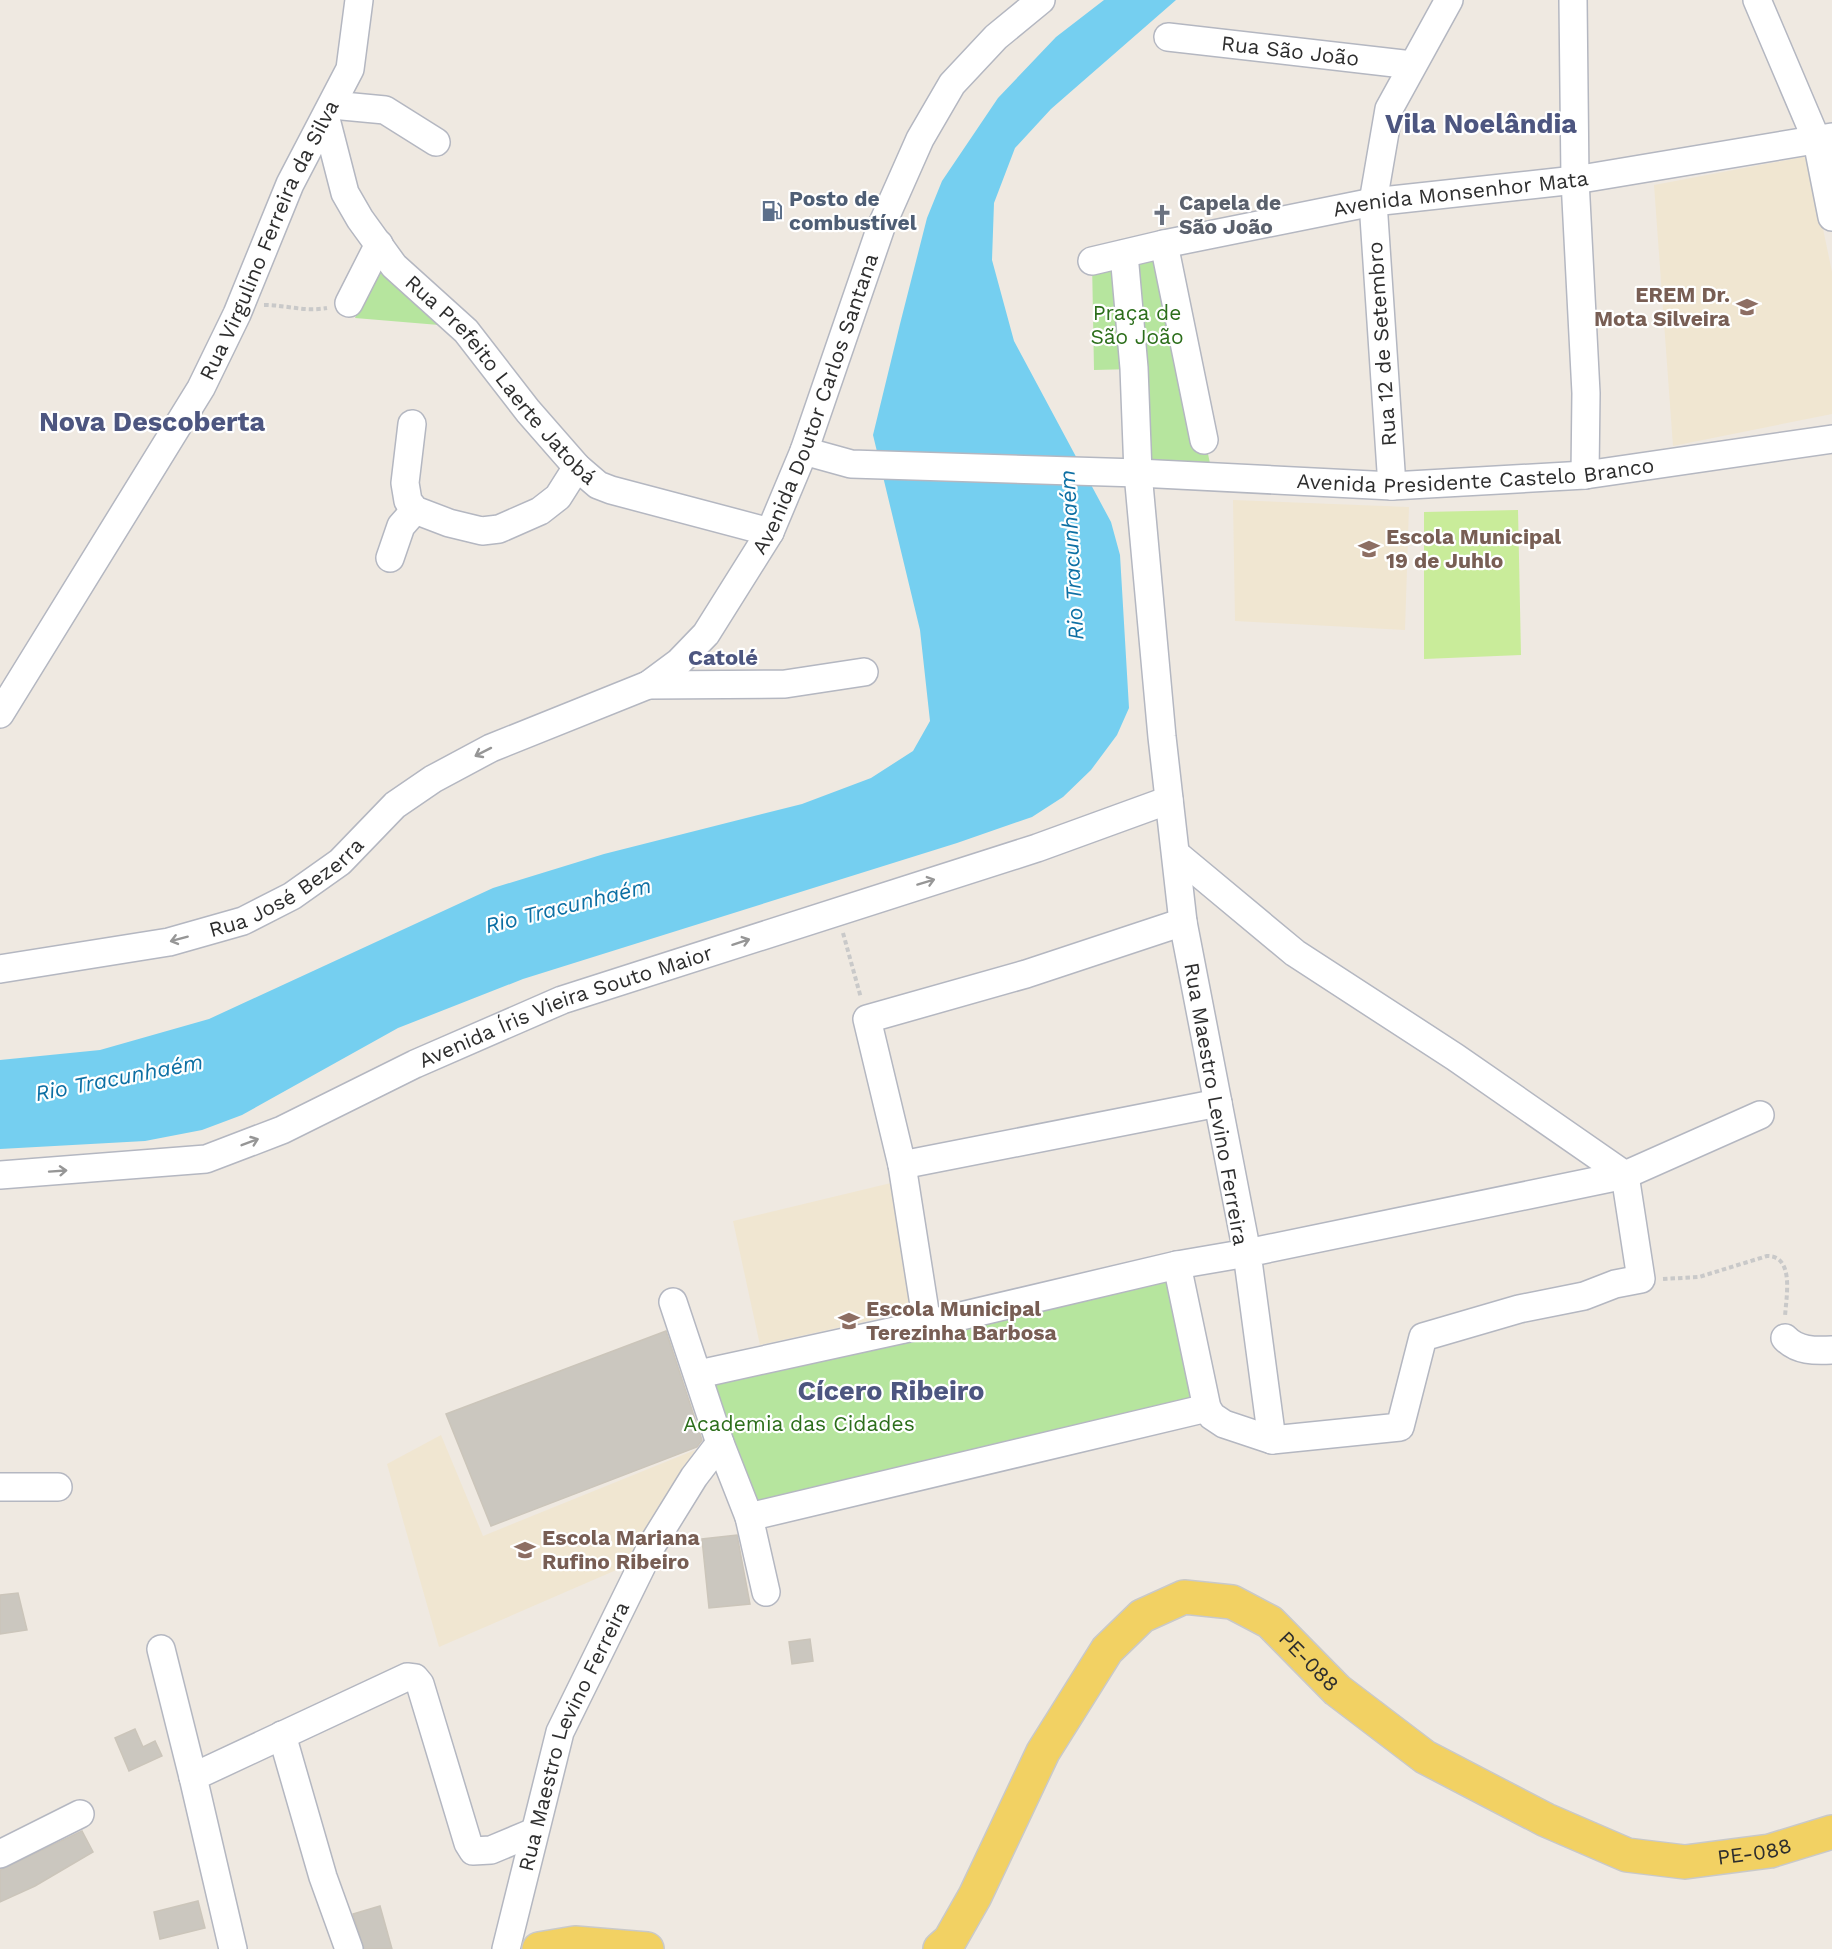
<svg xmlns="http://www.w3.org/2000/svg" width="1832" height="1949" font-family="'Work Sans',sans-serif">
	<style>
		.education { fill: #f0e6d1 }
		.green { fill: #b6e59e }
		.pitch { fill: #c9ec9a }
		.water { fill: #75cff0 }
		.building { fill: #cbc7bf; stroke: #cbc5ba; stroke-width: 1.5 }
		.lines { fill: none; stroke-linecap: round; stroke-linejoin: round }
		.minor-casing { stroke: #b4b7c1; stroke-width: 30 }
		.major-casing { stroke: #c9c9c9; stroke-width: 36 }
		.path { stroke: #c9c9c9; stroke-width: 4; stroke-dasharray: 4.5 3; stroke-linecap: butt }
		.minor { stroke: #fff; stroke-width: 27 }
		.major { stroke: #f2d163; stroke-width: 33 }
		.oneway { stroke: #969696 }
		.labels { text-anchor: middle; stroke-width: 4.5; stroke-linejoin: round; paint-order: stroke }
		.street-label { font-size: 21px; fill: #2e2e2e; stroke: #fff }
		.service-label { font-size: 21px; font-weight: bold; fill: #4e5e75; stroke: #fff; text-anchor: start }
		.worship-label { font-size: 21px; font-weight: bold; fill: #5b616d; stroke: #fff; text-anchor: start }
		.education-label { font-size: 21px; font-weight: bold; fill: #785e54; stroke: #fff; text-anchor: start }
		.park-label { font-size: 21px; fill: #2c6e1b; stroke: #fff }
		.water-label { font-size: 22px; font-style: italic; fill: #0d6fa3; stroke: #fff }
		.neighbourhood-label { font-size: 22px; font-weight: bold; fill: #4d5680; stroke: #fff }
		.district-label { font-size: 27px; font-weight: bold; fill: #4d5680; stroke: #fff }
	</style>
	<rect width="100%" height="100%" fill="#efe9e1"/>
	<path class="education" d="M1808 156 1832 272V414L1673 446 1654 185Z
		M1233 500 1409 507 1405 630 1235 621Z
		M891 1183 918 1310 760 1345 733 1221Z
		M441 1435 483 1536 695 1450 630 1564 439 1647 387 1464Z"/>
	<path class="green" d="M1164 244 1212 473 1137 470 1134 369 1094 370 1092 261Z
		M376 266 451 326 355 318Z
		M1177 1265 1197 1396 761 1508 720 1443 699 1374Z"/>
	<path class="pitch" d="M1518 510 1521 655 1424 659V512Z"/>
	<path class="water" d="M1104 0H1176L1051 109 1015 148 994 203 992 260 1014 341 1111 522 1120 555 1129 708 1117 735 1091 770 1063 797 1032 817 957 843 523 979 398 1028 242 1115 202 1130 145 1141 0 1149V1060L100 1050 209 1019 493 888 604 854 802 804 871 778 913 751 930 721 920 630 873 435 900 324 927 218 942 181 998 98 1056 37Z"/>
	<path class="building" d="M666 1331 702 1440 697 1447 491 1526 446 1414Z
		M737 1535 750 1604 709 1608 702 1539Z
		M18 1593 27 1630 0 1634V1595Z
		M810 1639 813 1661 792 1664 789 1642Z
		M135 1729 143 1747 155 1741 162 1756 129 1771 115 1738Z
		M82 1831 93 1852 35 1886 0 1902V1870Z
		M198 1901 205 1928 160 1939 154 1912Z
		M380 1906 392 1949H364L353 1914Z"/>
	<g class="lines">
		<defs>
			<g id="minor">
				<path d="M1573 0 1575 180 1586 393 1585 475"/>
				<path d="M1757 0 1817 141 1832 217"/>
				<path id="s1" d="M1168 37 1412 65"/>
				<path d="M332 105 385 110 436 142"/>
				<path id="s2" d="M326 119 345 193 360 219 394 266 466 331 528 411 577 467 598 485 611 490 770 532"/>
				<path d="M1164 244 1204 440"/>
				<path id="s3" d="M1092 261 1164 244 1373 202 1575 180 1832 137"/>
				<path d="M349 303 379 244"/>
				<path d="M412 424 405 483 408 501 415 510 449 523 482 531 499 529 540 511 558 497 577 467"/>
				<path id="s4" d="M804 451 851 464 1138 473 1392 486 1585 475 1832 439"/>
				<path d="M1392 486 1373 202 1389 109 1449 0"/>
				<path d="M390 558 401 526 415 510"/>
				<path d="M648 685 785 684 864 672"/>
				<path id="s5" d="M0 714 201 388 237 314 290 184 350 69 359 0"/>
				<path d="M1176 854 1295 953 1455 1057 1625 1175 1641 1279 1615 1284 1584 1296 1519 1309 1423 1337 1400 1427 1272 1440 1224 1424 1212 1416 1207 1408 1177 1265"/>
				<path id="s6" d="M0 969 169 942 243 921 292 896 340 862 395 805 433 779 491 748 648 685 679 662 706 634 770 532 804 451 881 227 920 139 952 84 996 37 1041 0"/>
				<path d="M902 1165 1218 1103"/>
				<path id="s7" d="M0 1175 206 1159 282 1130 415 1064 562 1000 1037 848 1169 800"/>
				<path d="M673 1302 720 1443 749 1517 766 1592"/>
				<path d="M927 1324 902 1165 867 1019 1026 974 1183 922"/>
				<path d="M1785 1338C1797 1351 1815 1351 1832 1350"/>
				<path d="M699 1374 927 1324 1177 1265 1247 1253 1183 922 1162 737 1138 473 1134 368 1124 254"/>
				<path d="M1272 1440 1247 1253 1625 1175 1760 1115"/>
				<path d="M0 1487H58"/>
				<path d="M749 1517 1207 1408"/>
				<path d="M161 1649 193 1777"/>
				<path d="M282 1735 323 1877 349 1949"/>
				<path d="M0 1854 80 1814"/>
				<path d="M233 1949 193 1777 407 1677 415 1678 420 1684 468 1843 473 1851 491 1850 534 1832"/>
				<path id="s8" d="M506 1949 560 1732 652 1545 694 1477 720 1443"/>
			</g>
			<g id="major">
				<path d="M539 1949 575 1943 647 1949"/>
				<path id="s9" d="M940 1949 950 1940 975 1896 1043 1752 1107 1650 1142 1616 1184 1597 1232 1602 1270 1622 1337 1690 1425 1757 1546 1820 1627 1855 1685 1862 1770 1851 1832 1832"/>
			</g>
		</defs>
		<use href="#minor" class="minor-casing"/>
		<use href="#major" class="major-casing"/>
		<path class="path" d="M264 305C287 305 303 312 327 308
			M843 933 861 998
			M1663 1279 1699 1277 1767 1256C1795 1256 1786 1297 1785 1317"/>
		<use href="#minor" class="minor"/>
		<use href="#major" class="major"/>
	</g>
	<defs><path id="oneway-shaft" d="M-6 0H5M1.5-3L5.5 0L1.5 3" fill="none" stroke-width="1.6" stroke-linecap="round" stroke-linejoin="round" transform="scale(1.5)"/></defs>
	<g class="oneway">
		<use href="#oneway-shaft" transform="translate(483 752) rotate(153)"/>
		<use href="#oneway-shaft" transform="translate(926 882) rotate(-17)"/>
		<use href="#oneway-shaft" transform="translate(179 939) rotate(165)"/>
		<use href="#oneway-shaft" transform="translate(741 942) rotate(-18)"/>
		<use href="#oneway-shaft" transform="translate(250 1142) rotate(-21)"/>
		<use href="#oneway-shaft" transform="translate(58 1171) rotate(-4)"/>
	</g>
	<defs>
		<symbol id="fuel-bare" viewBox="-9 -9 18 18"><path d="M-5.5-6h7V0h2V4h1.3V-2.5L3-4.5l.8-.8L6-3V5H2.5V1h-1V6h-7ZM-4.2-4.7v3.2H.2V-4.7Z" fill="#5c6f8a" stroke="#fff" stroke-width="2.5" paint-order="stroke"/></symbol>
		<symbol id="church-bare" viewBox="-9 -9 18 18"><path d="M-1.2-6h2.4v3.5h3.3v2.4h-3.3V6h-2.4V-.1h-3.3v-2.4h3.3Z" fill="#6b7280" stroke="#fff" stroke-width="2.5" paint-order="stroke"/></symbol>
		<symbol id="school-bare" viewBox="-9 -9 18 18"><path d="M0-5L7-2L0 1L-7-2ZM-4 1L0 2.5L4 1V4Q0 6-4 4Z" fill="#8d6e63" stroke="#fff" stroke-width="2.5" paint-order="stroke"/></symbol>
	</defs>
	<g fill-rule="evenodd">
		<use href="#fuel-bare" x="757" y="196" width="30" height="30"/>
		<use href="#church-bare" x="1147" y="200" width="30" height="30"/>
		<use href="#school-bare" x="1732" y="292" width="30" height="30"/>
		<use href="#school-bare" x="1354" y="534" width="30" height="30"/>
		<use href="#school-bare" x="834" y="1306" width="30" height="30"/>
		<use href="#school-bare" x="510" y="1535" width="30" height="30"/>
	</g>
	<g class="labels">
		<g class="street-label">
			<text dy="7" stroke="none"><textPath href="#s1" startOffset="123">Rua São João</textPath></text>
			<text dy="7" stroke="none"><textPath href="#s3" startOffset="375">Avenida Monsenhor Mata</textPath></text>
			<text dy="7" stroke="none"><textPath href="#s5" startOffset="546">Rua Virgulino Ferreira da Silva</textPath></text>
			<text transform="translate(1382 344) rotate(-94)" y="7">Rua 12 de Setembro</text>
			<text dy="7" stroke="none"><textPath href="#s2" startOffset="321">Rua Prefeito Laerte Jatobá</textPath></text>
			<text dy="7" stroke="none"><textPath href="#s6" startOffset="1056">Avenida Doutor Carlos Santana</textPath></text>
			<text dy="7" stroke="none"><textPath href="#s4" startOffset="674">Avenida Presidente Castelo Branco</textPath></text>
			<text dy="7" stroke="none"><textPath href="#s6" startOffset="302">Rua José Bezerra</textPath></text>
			<text dy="7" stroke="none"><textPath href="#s7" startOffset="598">Avenida Íris Vieira Souto Maior</textPath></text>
			<text transform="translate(1216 1104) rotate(80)" y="7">Rua Maestro Levino Ferreira</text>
			<text dy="7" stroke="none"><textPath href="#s9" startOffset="585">PE-088</textPath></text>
			<text dy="7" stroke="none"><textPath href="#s8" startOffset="224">Rua Maestro Levino Ferreira</textPath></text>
			<text dy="7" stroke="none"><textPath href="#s9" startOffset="1089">PE-088</textPath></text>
		</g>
		<g class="service-label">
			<text x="789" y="206">Posto de<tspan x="789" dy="24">combustível</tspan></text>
		</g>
		<g class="worship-label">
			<text x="1179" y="210">Capela de<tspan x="1179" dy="24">São João</tspan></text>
		</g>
		<g class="education-label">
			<text x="1730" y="302" text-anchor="end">EREM Dr.<tspan x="1730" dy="24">Mota Silveira</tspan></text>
			<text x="1386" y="544">Escola Municipal<tspan x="1386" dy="24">19 de Juhlo</tspan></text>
			<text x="866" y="1316">Escola Municipal<tspan x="866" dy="24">Terezinha Barbosa</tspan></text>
			<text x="542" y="1545">Escola Mariana<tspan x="542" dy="24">Rufino Ribeiro</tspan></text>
		</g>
		<g class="park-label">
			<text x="1137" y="320">Praça de<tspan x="1137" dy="24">São João</tspan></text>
			<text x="799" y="1431">Academia das Cidades</text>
		</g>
		<g class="water-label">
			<text transform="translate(1071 555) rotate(-93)" y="8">Rio Tracunhaém</text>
			<text transform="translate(568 905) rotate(-14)" y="8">Rio Tracunhaém</text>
			<text transform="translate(119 1077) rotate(-11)" y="8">Rio Tracunhaém</text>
		</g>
		<g class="neighbourhood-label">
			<text x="723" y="665">Catolé</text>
		</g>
		<g class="district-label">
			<text x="1481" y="133">Vila Noelândia</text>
			<text x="152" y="431">Nova Descoberta</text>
			<text x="891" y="1400">Cícero Ribeiro</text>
		</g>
	</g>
</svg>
